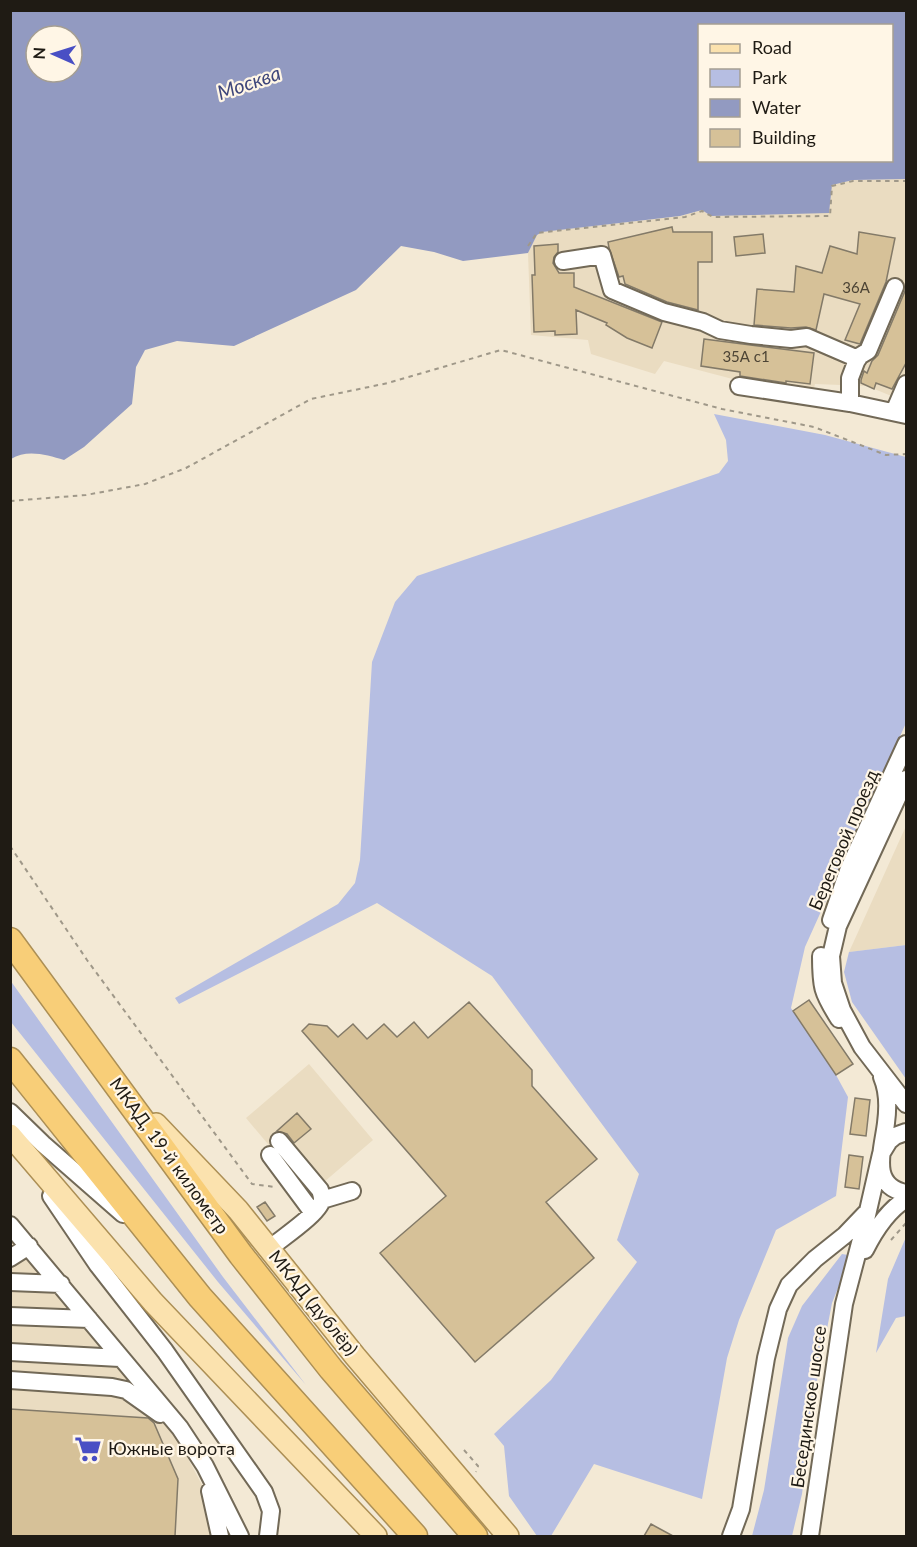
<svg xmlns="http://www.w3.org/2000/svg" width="917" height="1547" font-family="Lato,sans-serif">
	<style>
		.built { fill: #eadcc1 }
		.green { fill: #b6bee2 }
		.water { fill: #929ac1; fill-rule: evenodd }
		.building { fill: #d6c198; stroke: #837a68; stroke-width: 1.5 }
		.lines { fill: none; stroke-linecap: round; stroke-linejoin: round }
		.minor-casing { stroke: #726957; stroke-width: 20 }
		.major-casing { stroke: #ac8f55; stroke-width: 24 }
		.highway-casing { stroke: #ac8f55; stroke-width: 27 }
		.path { stroke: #9f9889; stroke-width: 2; stroke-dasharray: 4.5 4.5; stroke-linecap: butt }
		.minor { stroke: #fff; stroke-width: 16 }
		.major { stroke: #fbe2ae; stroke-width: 21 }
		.highway { stroke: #f8ce78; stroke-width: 24 }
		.labels { text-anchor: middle; stroke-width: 4.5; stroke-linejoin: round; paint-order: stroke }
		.number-label { font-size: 15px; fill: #4d4435 }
		.street-label { font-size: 18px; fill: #1f1b14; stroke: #fff6e6 }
		.poi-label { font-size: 18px; fill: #1f1b14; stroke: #fff6e6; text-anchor: start }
		.water-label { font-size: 20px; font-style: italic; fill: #3e467b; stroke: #fff6e6 }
	</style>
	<rect width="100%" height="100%" fill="#f3e9d5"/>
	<path class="built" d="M906 179V402L867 386 815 384 813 393 771 389 664 361 655 374 591 354 588 340 531 335 528 253 537 235 542 232 680 216 703 210 829 212 831 185 853 180Z
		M906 826V945L849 952Z
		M309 1064 373 1140 310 1194 246 1118Z
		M10 1213 73 1291 156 1398 229 1536H11Z"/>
	<path class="green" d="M714 414 825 435 906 457V723L805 947 791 1008 836 1075 848 1097 836 1196 776 1230 739 1320 727 1358 702 1499 594 1464 551 1536H537L509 1496 504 1446 494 1434 551 1380 637 1262 617 1240 639 1174 492 976 377 903 179 1004 175 998 338 904 355 883 360 860 372 662 395 602 417 576 719 473 728 461 726 440Z
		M906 945V1079L852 1002 844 972 849 952Z
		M10 980 223 1277 306 1385 218 1282 11 1022Z
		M906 1237V1316L896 1318 876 1353 888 1279Z
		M842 1254 848 1255 849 1261 832 1303 816 1386 802 1494 792 1536H752L764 1490 788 1338 802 1306Z"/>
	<path class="water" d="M11 10 906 11V179L853 180 832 185 829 213 711 216 702 210 680 216 542 232 537 235 528 253 463 261 434 252 401 246 356 290 234 346 177 341 145 350 136 367 132 404 84 447 64 460C47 455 27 449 11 459ZM700 26H892V160H700ZM36 36H72V72H36Z"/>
	<path class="building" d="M672 227 673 232H712V262H698V310L667 302 625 284 623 276 619 277 609 248 608 242Z
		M859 232 895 238 886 282 860 344 845 340 860 304 824 294 816 330 806 327 791 328 754 325 757 289 794 292 796 266 822 273 830 246 857 254Z
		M763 234 765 253 736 256 734 237Z
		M558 244V252L554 257 553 263 559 273H574V287L662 322 652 348 627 338 606 325 607 323 576 310 577 334 555 335V331L534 332 532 275H535L534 246Z
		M906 279V363L892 389 876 383 874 389 861 383V380L864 371 867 373 872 361 878 355 905 291Z
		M704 339 814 353 810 384 786 381V383L740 376V372L701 366Z
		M809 1000 853 1064 836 1075 793 1011Z
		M469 1002 532 1070V1086L597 1159 546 1202 594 1258 475 1362 380 1253 446 1196 302 1031 309 1024 327 1026 338 1037 353 1024 367 1039 384 1024 397 1037 414 1022 428 1038Z
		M855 1098 870 1100 866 1136 850 1134Z
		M297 1113 311 1129 294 1143 287 1134 277 1131Z
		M849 1155 863 1157 859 1189 845 1187Z
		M265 1202 275 1216 267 1221 257 1207Z
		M10 1409 148 1418 154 1423 178 1479 175 1536H10Z
		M651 1524 673 1536H644Z"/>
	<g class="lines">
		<defs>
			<path id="minor" d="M563 261 602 255 612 290 664 312 703 322 720 330 751 335 791 339 807 337 858 359
				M739 386 850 403 906 415
				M850 403V378L858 357 868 351 895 287
				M894 412 906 384
				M906 779 838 926 831 956 833 983 842 1010 862 1047 906 1104
				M831 920 849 868 906 744
				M821 956C821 987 822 992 839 1019
				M882 1077C888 1091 888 1108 886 1123 883 1149 869 1186 906 1193
				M10 1112 43 1144 123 1214
				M270 1155 313 1213
				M51 1196 97 1264 165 1351 264 1492 271 1511 268 1536
				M322 1200 352 1191
				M10 1225 180 1428 205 1466 240 1536
				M269 1249C279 1240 322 1212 322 1199 322 1196 321 1193 320 1190L279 1141
				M865 1250C875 1230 887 1211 906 1199
				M10 1258 29 1246
				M10 1282 61 1284
				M10 1316 89 1319
				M10 1352 120 1358
				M10 1380 112 1387 126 1390 160 1414
				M210 1491 220 1536
				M731 1536 741 1509 766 1358 778 1309 789 1285 815 1259 845 1235 867 1212
				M810 1536 844 1304 865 1224 881 1154 889 1141 895 1136 906 1132"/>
			<path id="major" d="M156 1124 238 1210 355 1356 508 1536
				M10 1135 153 1302 376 1536"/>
			<path id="highway" d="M10 940 241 1255 331 1369 475 1536
				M10 1060 200 1297 415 1536"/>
		</defs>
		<use href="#minor" class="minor-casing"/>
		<use href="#major" class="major-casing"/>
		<use href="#highway" class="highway-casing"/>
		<path class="path" d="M528 246 537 233 685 217 702 211 713 217 830 216 832 186 853 181H906
			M10 501 86 495 145 484 186 468 311 399 388 383 501 350 722 409 814 427 886 455 906 454
			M10 846 87 960 252 1184 275 1187
			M891 1240 906 1223
			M464 1450 478 1466 476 1472"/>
		<use href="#minor" class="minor"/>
		<use href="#major" class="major"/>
		<use href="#highway" class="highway"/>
	</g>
	<defs>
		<symbol id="supermarket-bare" viewBox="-9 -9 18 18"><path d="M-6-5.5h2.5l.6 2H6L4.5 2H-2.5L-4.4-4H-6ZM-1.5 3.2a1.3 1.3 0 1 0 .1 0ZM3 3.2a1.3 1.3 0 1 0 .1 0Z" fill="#494fc4" stroke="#fff6e6" stroke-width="2.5" paint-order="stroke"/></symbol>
	</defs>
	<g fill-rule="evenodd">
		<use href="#supermarket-bare" x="69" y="1430" width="38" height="38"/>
	</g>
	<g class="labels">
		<g class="number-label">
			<text x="856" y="293">36А</text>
			<text x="746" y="362">35А с1</text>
		</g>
		<g class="street-label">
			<text transform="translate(844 840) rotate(-67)" y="6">Береговой проезд</text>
			<text transform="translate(169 1156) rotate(54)" y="6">МКАД, 19-й километр</text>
			<text transform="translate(313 1303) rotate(51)" y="6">МКАД (дублёр)</text>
			<text transform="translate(809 1407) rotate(-82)" y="6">Бесединское шоссе</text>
		</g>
		<g class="poi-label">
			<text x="108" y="1455">Южные ворота</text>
		</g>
		<g class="water-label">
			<text transform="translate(249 83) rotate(-19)" y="7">Москва</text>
		</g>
	</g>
	<rect width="917" height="1547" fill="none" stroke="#1f1b14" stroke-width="24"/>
	<rect x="698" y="24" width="195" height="138" fill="#fff6e6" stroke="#a59e92" stroke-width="1.5"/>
	<rect x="710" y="44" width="30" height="9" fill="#fbe2ae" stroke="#a59e92" stroke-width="1.5"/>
	<text x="752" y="54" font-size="18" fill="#1f1b14">Road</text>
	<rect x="710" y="69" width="30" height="18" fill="#b6bee2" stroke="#a59e92" stroke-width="1.5"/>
	<text x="752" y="84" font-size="18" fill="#1f1b14">Park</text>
	<rect x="710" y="99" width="30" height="18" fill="#929ac1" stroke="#a59e92" stroke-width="1.5"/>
	<text x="752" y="114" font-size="18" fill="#1f1b14">Water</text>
	<rect x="710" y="129" width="30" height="18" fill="#d6c198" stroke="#a59e92" stroke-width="1.5"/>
	<text x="752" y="144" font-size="18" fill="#1f1b14">Building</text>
	<g transform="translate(54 54) rotate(273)"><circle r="28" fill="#fff6e6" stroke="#a59e92" stroke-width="1.5"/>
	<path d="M0-4.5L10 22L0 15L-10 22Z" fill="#494fc4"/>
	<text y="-9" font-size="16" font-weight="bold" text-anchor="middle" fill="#1f1b14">N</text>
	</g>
</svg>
